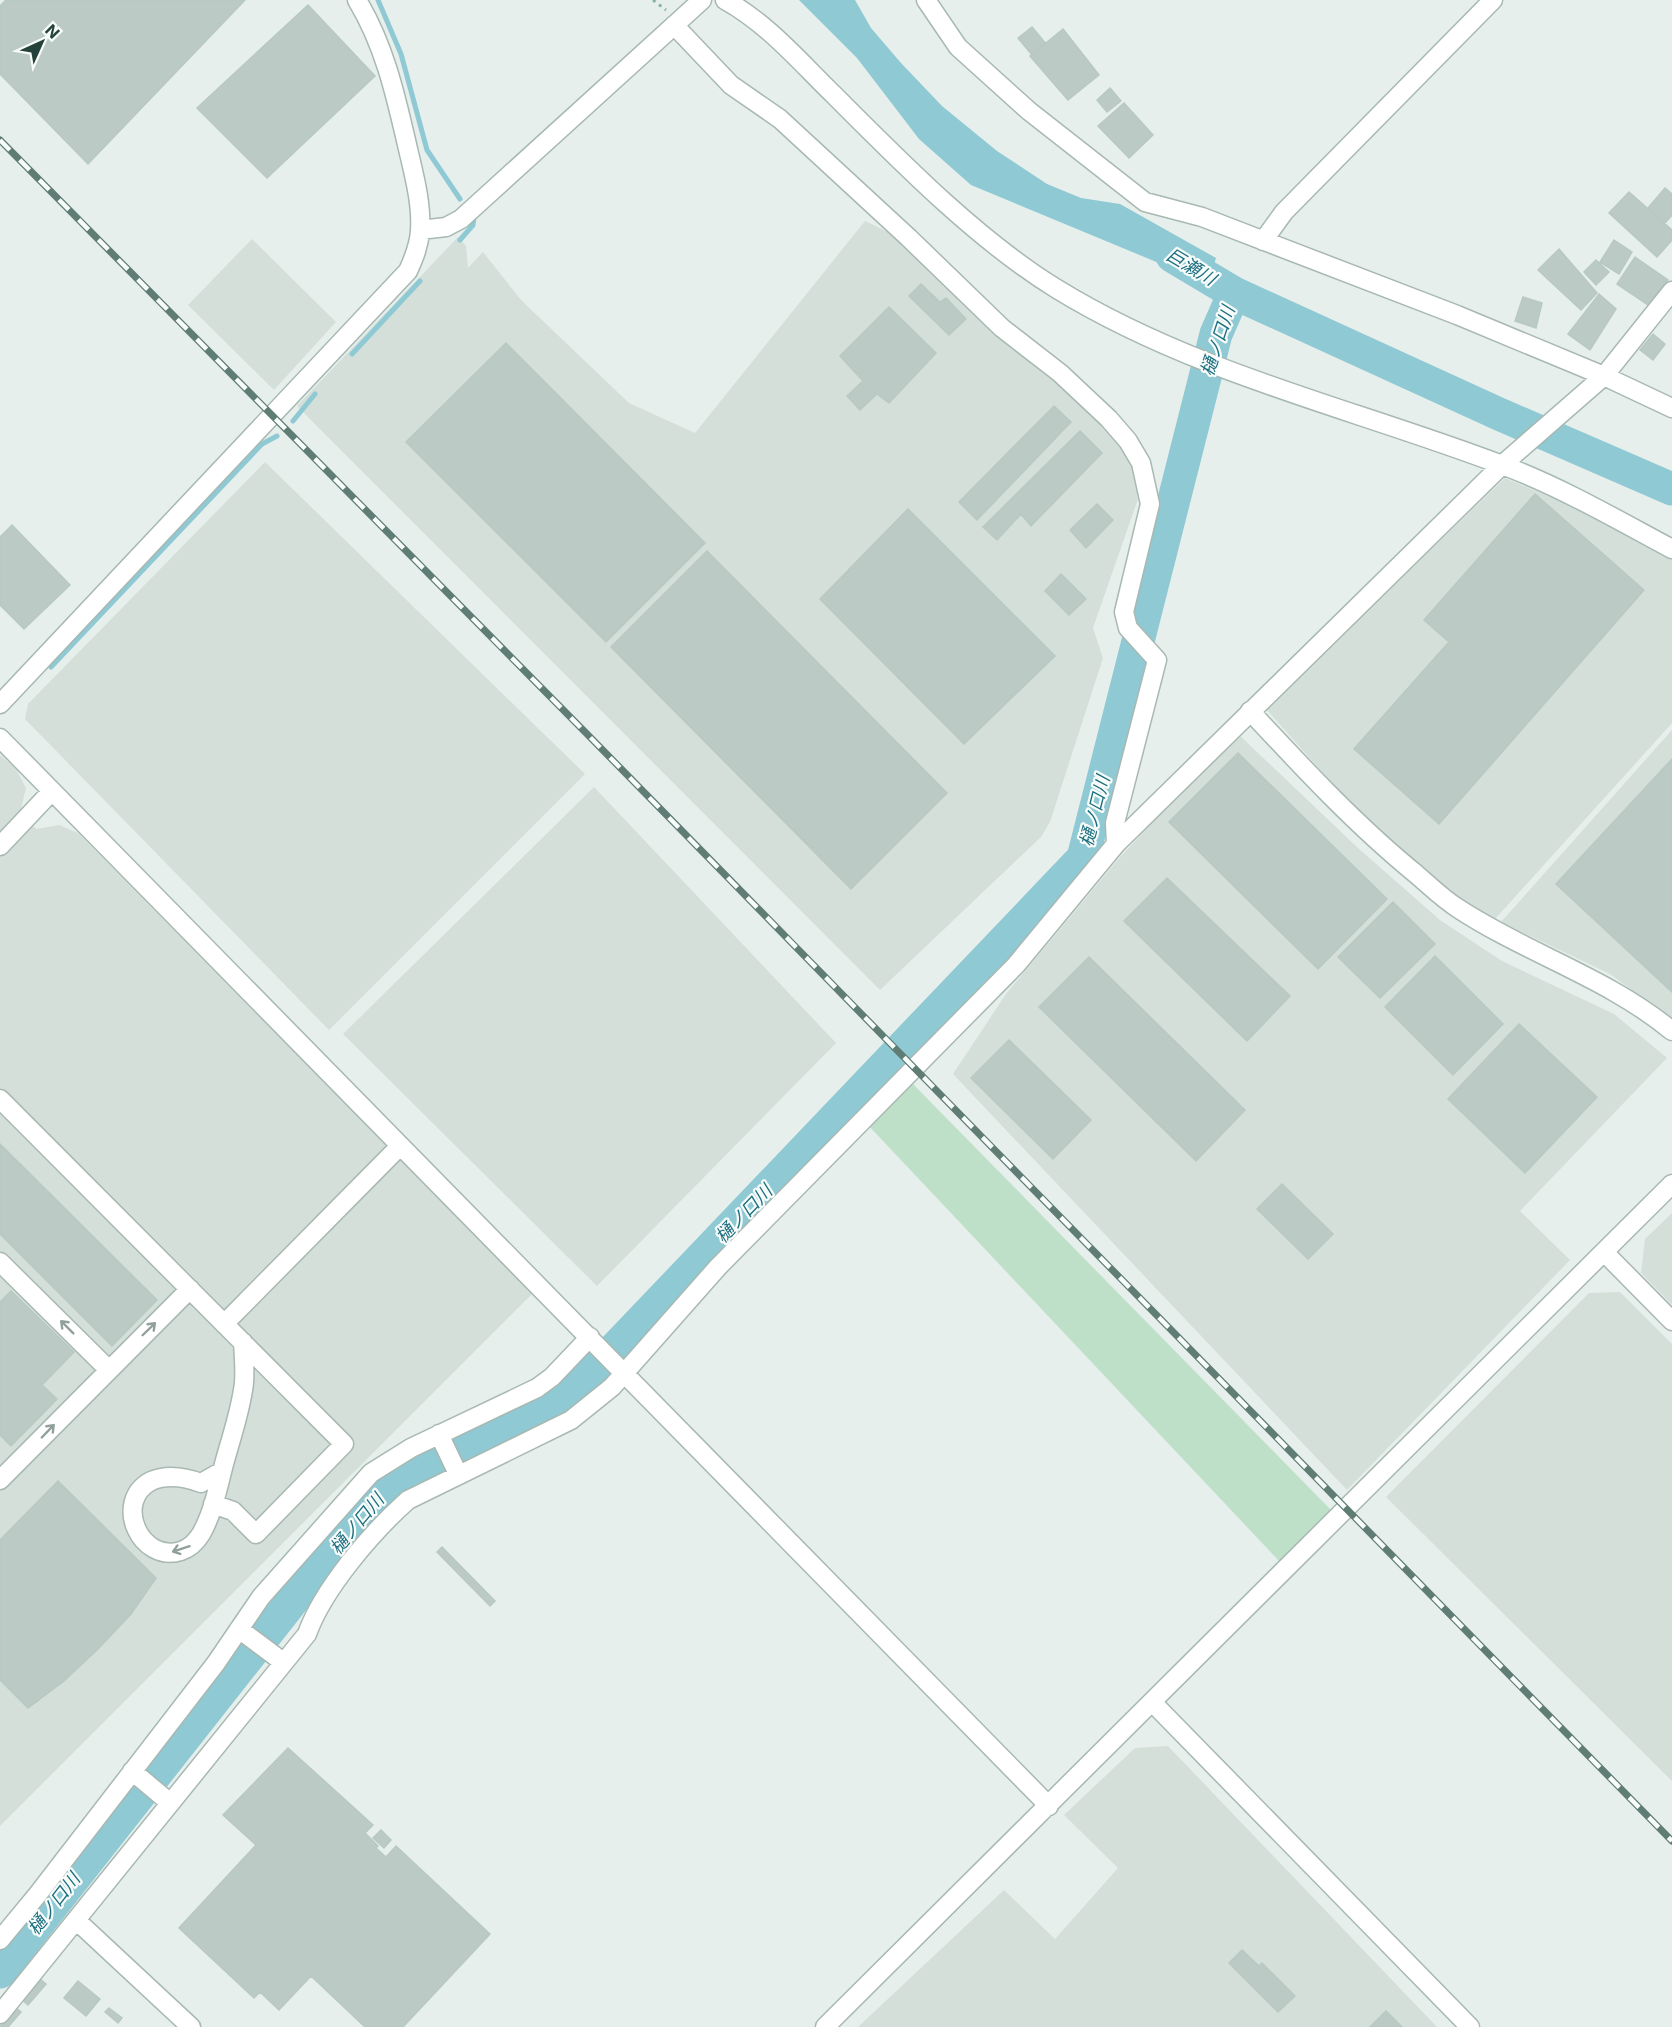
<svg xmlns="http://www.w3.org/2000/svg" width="1672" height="2027" font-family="Inter,'Noto Sans JP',sans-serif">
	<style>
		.built { fill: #d4dfda }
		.green { fill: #bfe0c8 }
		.water { fill: #8ec9d4 }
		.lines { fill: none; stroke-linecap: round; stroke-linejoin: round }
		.stream { stroke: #8ec9d4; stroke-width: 5 }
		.river { stroke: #8ec9d4; stroke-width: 33 }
		.building { fill: #bbcac4; stroke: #b8c9c2; stroke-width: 1.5 }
		.minor-casing { stroke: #a8b8b2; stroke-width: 21 }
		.path { stroke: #86b3a5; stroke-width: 3; stroke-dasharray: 3 4.5; stroke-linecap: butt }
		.minor { stroke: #fff; stroke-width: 18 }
		.rail-casing { stroke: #5f7d75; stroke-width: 7 }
		.rail { stroke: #f7fbf9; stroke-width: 4.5; stroke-dasharray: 14; stroke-linecap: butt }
		.oneway { stroke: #92a09c }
		.labels { text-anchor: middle; stroke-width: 4.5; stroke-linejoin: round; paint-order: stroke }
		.water-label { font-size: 18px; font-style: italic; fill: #1c6f80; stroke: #f7fbf9 }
	</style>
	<rect width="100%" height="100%" fill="#e6efeb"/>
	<path class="built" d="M865 221 892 234 1105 426 1135 466 1138 499 1093 628 1103 658 1050 822 1041 837 880 990 297 406 458 237 466 246 468 268 483 252 521 300 629 403 695 433Z
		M252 239 336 322 274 390 188 305Z
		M265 462 585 774 329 1030 25 719 28 704Z
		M1505 478 1566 504 1672 559V723L1495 919 1460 899 1413 860 1339 791 1266 709Z
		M1672 730V1020L1610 974 1501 922Z
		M1237 733 1358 848 1440 920 1502 961 1614 1014 1667 1058 1520 1211 1570 1260 1347 1490 953 1074 1006 994 1121 856Z
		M0 755 16 769 26 788 20 813 36 829 59 825 78 833 533 1293 0 1826Z
		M594 787 836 1043 597 1286 343 1034Z
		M1672 1213V1305L1641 1273 1645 1239Z
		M1620 1292 1672 1344V1781L1386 1497 1589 1293Z
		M1168 1746 1437 2027H858L1004 1890 1055 1939 1118 1868 1064 1815 1135 1748Z"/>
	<path class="green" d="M909 1080 1332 1511 1280 1562 867 1124Z"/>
	<path class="water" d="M799 0H855L871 28 901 63 942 106 997 151 1047 184 1081 198 1120 204 1216 258 1205 294 1166 266 971 185 919 139 857 58Z"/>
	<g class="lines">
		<path class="stream" d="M378 0 401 54 427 150 460 199
			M460 240 473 225 474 218
			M352 354 420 281
			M293 421 315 394
			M51 667 262 444 277 436"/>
		<path class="river" d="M1172 256 1234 293 1499 414 1672 489
			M0 1972 341 1539 379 1496 406 1471 547 1408 579 1386 1083 858 1216 334 1234 293"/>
	</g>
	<path class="building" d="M6 0H245L88 164 0 74V6Z
		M308 5 375 76 267 178 197 108Z
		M1032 27 1046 44 1032 55 1018 38Z
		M1063 29 1099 75 1068 100 1030 56Z
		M1110 88 1121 101 1107 112 1097 100Z
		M1124 103 1153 135 1129 158 1098 126Z
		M1665 188 1672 194V215L1665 223 1648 208Z
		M1629 192 1672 230V240L1657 257 1609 213Z
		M1614 240 1632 252 1619 274 1600 262Z
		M1559 249 1597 293 1581 310 1538 270Z
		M1635 257 1668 280 1651 307 1617 284Z
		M1596 260 1609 272 1596 285 1584 272Z
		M921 284 940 302 946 298 966 319 949 335 909 296Z
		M1599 294 1616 309 1590 350 1568 334Z
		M1523 297 1542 303 1536 328 1515 321Z
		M889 307 936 353 889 403 877 394 860 410 847 396 863 381 840 356Z
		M1653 334 1665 344 1653 360 1640 350Z
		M506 343 705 543 606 642 406 442Z
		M1054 406 1071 422 977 520 959 502Z
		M1080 431 1102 453 1031 526 1021 514 997 540 983 527Z
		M1535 494 1644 590 1439 824 1354 749 1449 642 1424 620Z
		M1097 504 1113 520 1086 548 1070 530Z
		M908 509 1055 656 964 744 820 599Z
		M12 525 70 585 24 629 0 605V537Z
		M707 551 947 793 851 889 611 647Z
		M1061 574 1086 599 1069 615 1045 591Z
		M1238 753 1387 899 1318 969 1169 822Z
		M1672 759V992L1556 884Z
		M1167 878 1290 996 1247 1041 1124 921Z
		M1393 902 1435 944 1380 998 1338 957Z
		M1435 956 1503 1024 1453 1075 1385 1007Z
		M1089 957 1245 1110 1196 1161 1039 1007Z
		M1519 1024 1597 1097 1525 1173 1448 1099Z
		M1009 1040 1091 1120 1053 1159 971 1078Z
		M0 1144 157 1300 112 1346 0 1234Z
		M1282 1184 1333 1234 1308 1259 1257 1209Z
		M11 1291 74 1352 42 1385 57 1399 11 1446 0 1435V1302Z
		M58 1481 156 1578 131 1614 98 1649 64 1681 28 1708 0 1680V1540Z
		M442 1547 495 1601 490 1606 437 1552Z
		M288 1748 373 1825 365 1833 378 1846 376 1848 386 1857 396 1846 490 1934 403 2027H365L311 1976 279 2010 260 1992 254 1998 179 1928 256 1845 223 1815Z
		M381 1830 391 1840 384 1848 373 1838Z
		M1242 1950 1259 1966 1262 1963 1295 1996 1278 2012 1229 1963Z
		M39 1978 46 1984 28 2005 21 1999Z
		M78 1981 100 1999 86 2016 64 1998Z
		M15 2007 21 2012 8 2027H0Z
		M109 2008 122 2018 118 2023 105 2012Z
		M1386 2011 1402 2027H1370Z"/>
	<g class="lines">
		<defs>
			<path id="minor" d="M725 0C767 23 800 62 834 95 900 161 977 240 1057 289 1194 373 1352 408 1502 465 1561 487 1616 519 1672 549
				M926 0 958 47 1029 111 1145 202 1202 217 1457 315 1604 376 1672 408
				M674 25 731 85 780 119 909 238 1002 328 1060 373 1109 419 1128 441 1141 463 1150 504 1124 612 1128 628 1157 660 1115 823 1116 844
				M420 230 446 227 461 219 702 0
				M1263 241 1284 212 1493 0
				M0 704 408 271C414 258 419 246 420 231 422 204 414 175 408 149 396 97 385 46 357 0
				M1250 711C1303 768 1356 825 1416 874 1430 886 1443 899 1459 909 1528 954 1608 978 1672 1031
				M0 738 1049 1806
				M0 846 52 791
				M0 1099 344 1444 256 1534 233 1511 213 1504
				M1604 1252 1672 1321
				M0 1262 108 1369
				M224 1324 400 1146
				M439 1434 458 1474
				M222 1471 201 1483C185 1477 167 1474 151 1481 112 1502 141 1564 181 1551 190 1548 196 1542 201 1534 213 1513 218 1487 224 1464 231 1438 241 1410 244 1383 245 1370 244 1356 243 1342
				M0 1480 190 1289
				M239 1629 283 1662
				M1152 1702 1470 2027
				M132 1771 169 1802
				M76 1920 191 2027
				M0 1940 38 1894 216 1663 261 1597 371 1473 411 1448 537 1388 552 1377 590 1337
				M0 2014 307 1634C323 1589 372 1532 408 1500L571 1420 612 1387 718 1267 1016 965 1116 844 1502 465 1604 376 1672 291
				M825 2027 1672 1184"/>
		</defs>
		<use href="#minor" class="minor-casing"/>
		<path class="path" d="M653 0 666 10"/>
		<use href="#minor" class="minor"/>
		<defs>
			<path id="rail" d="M0 140 589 736 1672 1841"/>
		</defs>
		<use href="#rail" class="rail-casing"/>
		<use href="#rail" class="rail"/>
	</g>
	<defs><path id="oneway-shaft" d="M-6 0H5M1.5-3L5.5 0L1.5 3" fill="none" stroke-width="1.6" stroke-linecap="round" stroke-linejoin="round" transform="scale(1.5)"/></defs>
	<g class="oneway">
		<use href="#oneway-shaft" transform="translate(67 1327) rotate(-135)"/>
		<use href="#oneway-shaft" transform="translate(149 1329) rotate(-44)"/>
		<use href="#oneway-shaft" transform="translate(48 1431) rotate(-46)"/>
		<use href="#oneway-shaft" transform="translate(181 1549) rotate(162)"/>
	</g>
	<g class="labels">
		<g class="water-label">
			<text transform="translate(1191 267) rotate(31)" y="6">巨瀬川</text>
			<text transform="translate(1218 341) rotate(-72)" y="6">樋ノ口川</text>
			<text transform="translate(1095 811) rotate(-76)" y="6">樋ノ口川</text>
			<text transform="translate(744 1214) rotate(-46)" y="6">樋ノ口川</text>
			<text transform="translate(357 1524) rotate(-50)" y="6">樋ノ口川</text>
			<text transform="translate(54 1904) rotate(-52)" y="6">樋ノ口川</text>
		</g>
	</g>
	<g transform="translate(42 42) rotate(45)" stroke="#f7fbf9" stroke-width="4.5" paint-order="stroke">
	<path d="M0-4.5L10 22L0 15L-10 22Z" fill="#24423a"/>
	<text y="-9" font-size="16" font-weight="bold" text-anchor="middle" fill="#24423a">N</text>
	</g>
</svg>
